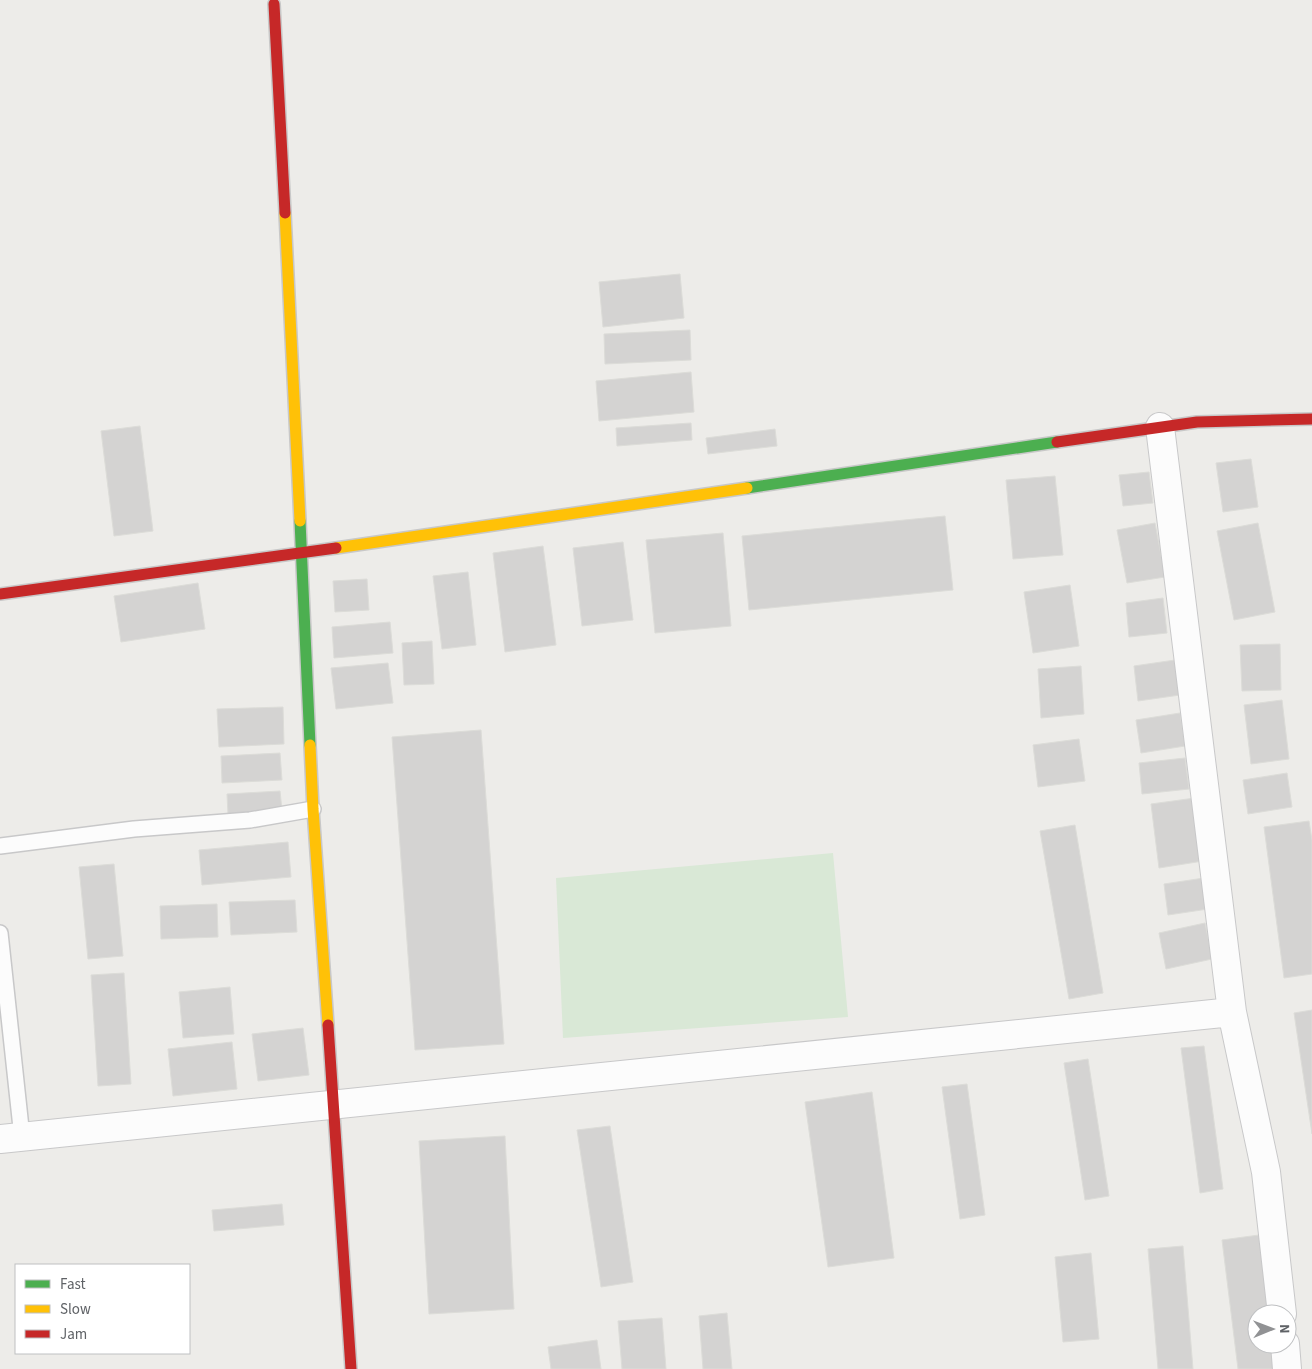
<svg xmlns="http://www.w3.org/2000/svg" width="1312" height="1369" font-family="'Source Sans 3',sans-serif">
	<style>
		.green { fill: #d9e8d6 }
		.building { fill: #d4d3d2; stroke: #dcdcd8 }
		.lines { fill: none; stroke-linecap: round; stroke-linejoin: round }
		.lane-casing { stroke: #c8c8c9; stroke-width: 18 }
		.street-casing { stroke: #c8c8c9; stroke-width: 30 }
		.fast-casing { stroke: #c8c8c8; stroke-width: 14 }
		.slow-casing { stroke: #c8c8c8; stroke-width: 14 }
		.jam-casing { stroke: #c8c8c8; stroke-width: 14 }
		.lane { stroke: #fcfcfc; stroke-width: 15 }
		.street { stroke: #fcfcfc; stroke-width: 28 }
		.fast { stroke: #4caf50; stroke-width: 11 }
		.slow { stroke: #ffc107; stroke-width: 11 }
		.jam { stroke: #c62828; stroke-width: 11 }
	</style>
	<rect width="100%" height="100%" fill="#edece9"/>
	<path class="green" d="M833 853 848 1017 563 1038 556 878Z"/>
	<path class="building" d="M680 274 684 318 603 327 599 282Z
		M690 330 691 360 605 364 604 334Z
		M691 372 694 412 599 421 596 381Z
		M691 423 692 440 617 446 616 428Z
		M140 426 153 531 114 536 101 431Z
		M775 429 777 446 708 454 706 438Z
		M1251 459 1258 507 1223 512 1216 463Z
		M1149 472 1153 503 1123 506 1119 475Z
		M1055 476 1063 555 1013 559 1006 480Z
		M945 516 953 590 749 610 742 536Z
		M1155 523 1165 577 1127 583 1117 530Z
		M1258 523 1275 612 1234 620 1217 531Z
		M723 533 731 626 655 633 646 540Z
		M623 542 633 620 582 626 573 548Z
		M543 546 556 645 505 652 493 553Z
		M468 572 476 645 442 649 433 576Z
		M367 579 369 610 335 612 333 581Z
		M198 583 205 629 121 642 114 596Z
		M1070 585 1079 646 1033 653 1024 592Z
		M1163 598 1167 633 1129 637 1126 603Z
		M390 622 393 653 334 658 332 627Z
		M432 641 434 684 404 685 402 643Z
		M1280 644 1281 690 1242 691 1240 645Z
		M1175 660 1180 695 1138 701 1134 666Z
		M388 663 393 703 336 709 331 668Z
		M1081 666 1084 714 1041 718 1038 669Z
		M1282 700 1289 759 1251 764 1244 705Z
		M283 707 284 744 219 747 217 709Z
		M1180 713 1185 746 1141 753 1136 720Z
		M481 730 504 1044 415 1050 392 737Z
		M1079 739 1085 781 1038 787 1033 745Z
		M280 753 282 780 222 783 221 756Z
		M1185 758 1189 789 1142 794 1139 763Z
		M1287 773 1292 807 1248 814 1243 780Z
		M280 791 282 810 228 814 227 794Z
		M1195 798 1203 861 1159 868 1151 804Z
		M1309 821 1312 840V974L1284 978 1264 827Z
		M1075 825 1103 993 1069 999 1040 831Z
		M288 842 291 877 202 885 199 850Z
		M114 864 123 956 88 959 79 867Z
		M1204 878 1208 909 1168 915 1164 884Z
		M295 900 297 932 231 935 229 902Z
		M217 904 218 937 161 939 160 906Z
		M1205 923 1212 959 1166 969 1159 933Z
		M124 973 131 1084 98 1086 91 975Z
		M230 987 234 1034 183 1038 179 992Z
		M1312 1010V1134L1294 1013Z
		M303 1028 309 1075 258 1081 252 1034Z
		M232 1042 237 1089 173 1096 168 1049Z
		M1204 1046 1223 1189 1200 1193 1181 1048Z
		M1088 1059 1109 1196 1085 1200 1064 1063Z
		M967 1084 985 1215 960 1219 942 1087Z
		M872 1092 894 1258 828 1267 805 1102Z
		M610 1126 633 1282 601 1287 577 1130Z
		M505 1136 514 1309 429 1314 419 1141Z
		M282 1204 284 1225 214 1231 212 1210Z
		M1259 1235 1269 1314H1257V1344H1273L1276 1369H1238L1222 1240Z
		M1183 1246 1193 1369H1158L1148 1249Z
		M1091 1253 1099 1339 1063 1342 1055 1257Z
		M727 1313 732 1369H703L699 1316Z
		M662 1318 666 1369H622L618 1321Z
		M597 1340 601 1369H551L548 1347Z"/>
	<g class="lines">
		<defs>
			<path id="lane" d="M0 846 134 829 250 820 313 809
				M0 933 22 1137"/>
			<path id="street" d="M1160 427 1232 1012 1266 1172 1282 1314
				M0 1139 1232 1012
				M1285 1344 1287 1369"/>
			<path id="fast" d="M747 488 1057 442
				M300 521 310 745"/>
			<path id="slow" d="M285 213 300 521
				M336 548 747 488
				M310 745 313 809 328 1025"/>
			<path id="jam" d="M274 4 285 213
				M1057 442 1197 422 1312 419
				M0 594 336 548
				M328 1025 351 1369"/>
		</defs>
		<use href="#lane" class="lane-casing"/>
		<use href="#street" class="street-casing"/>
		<use href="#fast" class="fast-casing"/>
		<use href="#slow" class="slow-casing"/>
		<use href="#jam" class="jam-casing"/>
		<use href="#lane" class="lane"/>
		<use href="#street" class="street"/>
		<use href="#fast" class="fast"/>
		<use href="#slow" class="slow"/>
		<use href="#jam" class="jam"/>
	</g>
	<rect x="15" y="1264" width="175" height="90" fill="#ffffff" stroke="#bfc0c2"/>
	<rect x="25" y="1280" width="25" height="8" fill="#4caf50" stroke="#bfc0c2"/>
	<text x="60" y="1289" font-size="15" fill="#5f6266">Fast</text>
	<rect x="25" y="1305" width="25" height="8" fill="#ffc107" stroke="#bfc0c2"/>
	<text x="60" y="1314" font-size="15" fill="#5f6266">Slow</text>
	<rect x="25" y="1330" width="25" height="8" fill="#c62828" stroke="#bfc0c2"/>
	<text x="60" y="1339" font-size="15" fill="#5f6266">Jam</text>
	<g transform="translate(1272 1329) rotate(89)"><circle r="24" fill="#ffffff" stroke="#bfc0c2"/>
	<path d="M0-4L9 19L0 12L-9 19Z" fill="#919294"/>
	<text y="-8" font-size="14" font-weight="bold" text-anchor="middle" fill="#5f6266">N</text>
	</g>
</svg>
